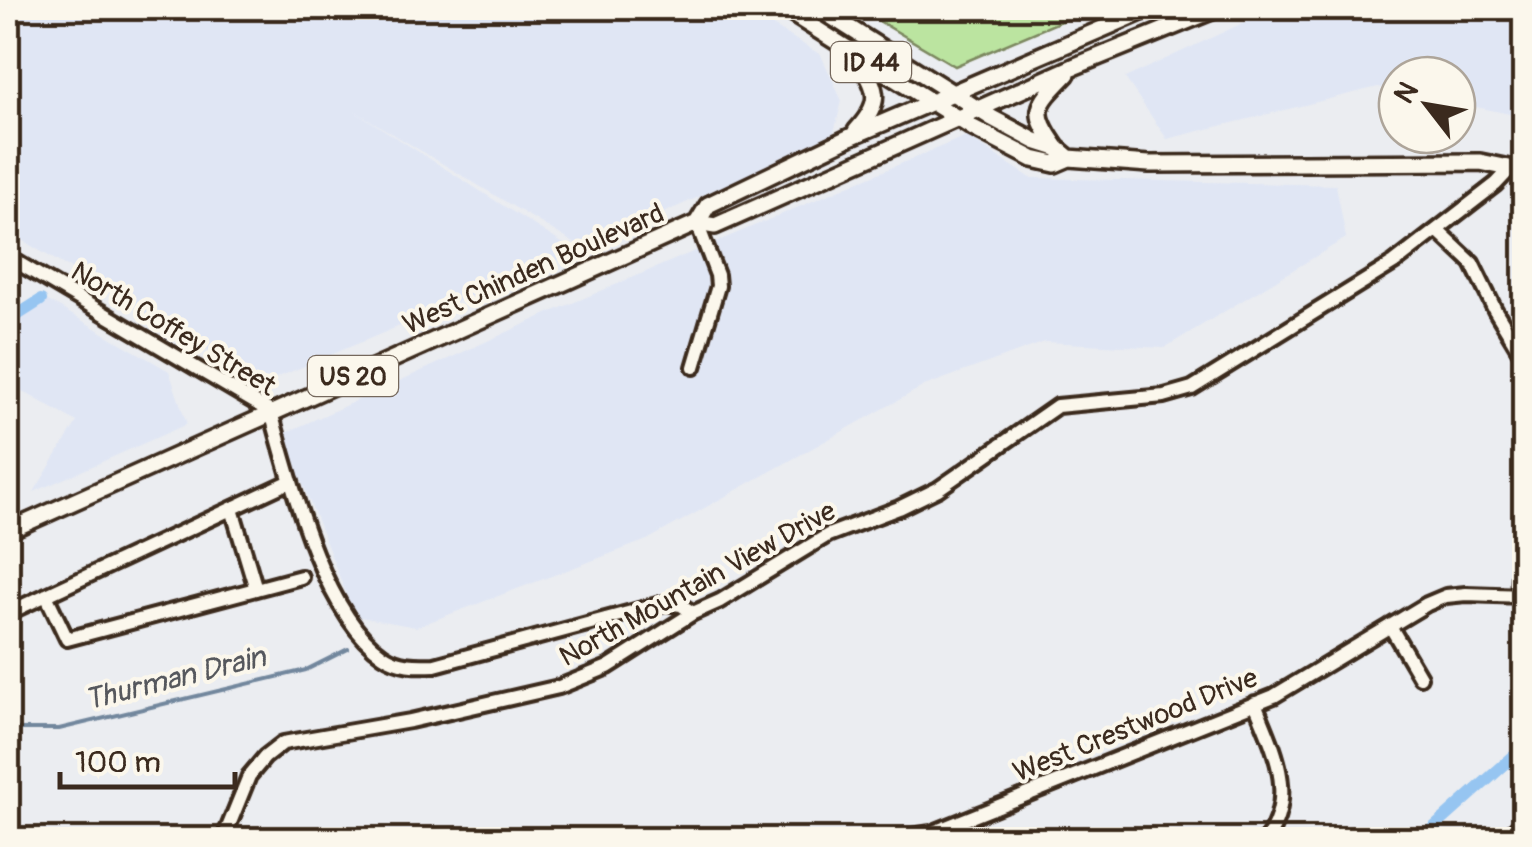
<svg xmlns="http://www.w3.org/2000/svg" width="1532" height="847" font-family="Pangolin,sans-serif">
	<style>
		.built { fill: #e0e6f4 }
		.green { fill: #bbe4a0; stroke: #7b875f; stroke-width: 2.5 }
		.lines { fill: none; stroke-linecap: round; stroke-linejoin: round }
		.stream { stroke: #72879d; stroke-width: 4 }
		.canal { stroke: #96c5f1; stroke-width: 12 }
		.minor-casing { stroke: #3b2a1e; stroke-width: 20 }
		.major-casing { stroke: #3b2a1e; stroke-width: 22 }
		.minor { stroke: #fbf7ec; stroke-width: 12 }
		.major { stroke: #fbf7ec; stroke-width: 15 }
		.labels { text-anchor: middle; stroke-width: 8; stroke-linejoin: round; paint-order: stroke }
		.shield { fill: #fbf7ec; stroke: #75685c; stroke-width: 2.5 }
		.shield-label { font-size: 25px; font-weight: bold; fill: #3b2a1e }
		.street-label { font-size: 28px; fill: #3b2a1e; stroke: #fbf7ec }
		.water-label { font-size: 30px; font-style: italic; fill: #56585d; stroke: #fbf7ec }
	</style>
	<rect width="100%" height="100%" fill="#ebedf1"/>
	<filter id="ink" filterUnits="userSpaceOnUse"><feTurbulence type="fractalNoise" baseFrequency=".01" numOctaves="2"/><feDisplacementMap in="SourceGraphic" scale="20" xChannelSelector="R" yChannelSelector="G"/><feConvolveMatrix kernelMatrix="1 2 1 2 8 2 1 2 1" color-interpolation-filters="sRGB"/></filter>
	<g filter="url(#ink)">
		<path class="built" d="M8 8H743L821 55 842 101 833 136 584 249 353 110 576 252 264 383 8 232Z
			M1275 8H1524V117L1457 103V75H1397V91L1378 87 1167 139 1125 78Z
			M966 136 1031 178 1336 185 1346 238 1164 348 1045 342 924 386 647 540 416 627 355 616 283 434 549 313Z
			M38 295 169 371 187 424 34 492 77 422 8 383V321Z"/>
		<path class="green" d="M857 8H1092L955 66Z"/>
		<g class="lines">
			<path class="stream" d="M8 729H59L306 670 348 649"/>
			<path class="canal" d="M8 321 41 300
				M1420 840 1524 747"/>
			<defs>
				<path id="minor" d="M1437 230 1472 263 1495 310 1524 358
					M8 257 271 412C290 480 323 615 383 655 399 666 416 666 435 665L665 603 681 605 693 613
					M694 367 718 286 717 275 697 223
					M232 509 256 589
					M46 595 67 639 301 577
					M1518 596 1520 553
					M8 613 291 481
					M1390 626 1420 677
					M1255 703C1273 748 1298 794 1266 840
					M223 840 249 776 265 757 283 743 410 721 559 687 608 667 693 613 720 601 828 535 899 508 938 489 1057 406 1164 396 1192 388 1394 263 1496 184 1512 167
					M887 840 931 833 1274 696 1427 604 1446 596 1466 594 1524 596
					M1504 840 1524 820"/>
				<path id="major" d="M783 8 973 128 1033 159 1055 164 1069 158
					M818 8 992 118 1035 141 1057 148 1069 158 1149 164 1480 162 1524 171
					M856 54C875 89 886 98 856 131
					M1057 148C1030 110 1036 106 1067 74
					M697 223 715 226 1073 67 1219 8
					M8 531 697 223 708 205 850 137 1151 8"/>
			</defs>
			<use href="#minor" class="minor-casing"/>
			<use href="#major" class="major-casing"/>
			<use href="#minor" class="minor"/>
			<use href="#major" class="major"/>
		</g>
	</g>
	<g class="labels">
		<g class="shield">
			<rect x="831" y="42" width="80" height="40" rx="8"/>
			<rect x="308" y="356" width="90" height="40" rx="8"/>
		</g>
		<g class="shield-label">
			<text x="871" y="71">ID 44</text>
			<text x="353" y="385">US 20</text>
		</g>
		<g class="street-label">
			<text transform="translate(533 268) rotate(-24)" y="10">West Chinden Boulevard</text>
			<text transform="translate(174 328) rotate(31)" y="10">North Coffey Street</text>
			<text transform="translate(697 583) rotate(-29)" y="10">North Mountain View Drive</text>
			<text transform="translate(1135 724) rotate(-22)" y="10">West Crestwood Drive</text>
		</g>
		<g class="water-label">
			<text transform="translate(175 678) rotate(-14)" y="10">Thurman Drain</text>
		</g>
	</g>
	<rect width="1532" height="847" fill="none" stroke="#fbf7ec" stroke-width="40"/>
	<rect x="20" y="20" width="1492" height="807" fill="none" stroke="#3b2a1e" stroke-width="4" filter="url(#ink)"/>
	<g transform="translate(1427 105) rotate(301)"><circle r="48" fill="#fbf7ec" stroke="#aea59a" stroke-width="2.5"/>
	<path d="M0-8L18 38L0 25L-18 38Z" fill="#3b2a1e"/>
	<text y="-15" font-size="28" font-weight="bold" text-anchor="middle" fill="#3b2a1e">N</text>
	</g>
	<path d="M60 772v15h175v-15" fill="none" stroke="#3b2a1e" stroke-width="5"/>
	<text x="75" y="772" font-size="30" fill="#3b2a1e" stroke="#fbf7ec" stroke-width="8" paint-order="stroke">100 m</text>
</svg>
